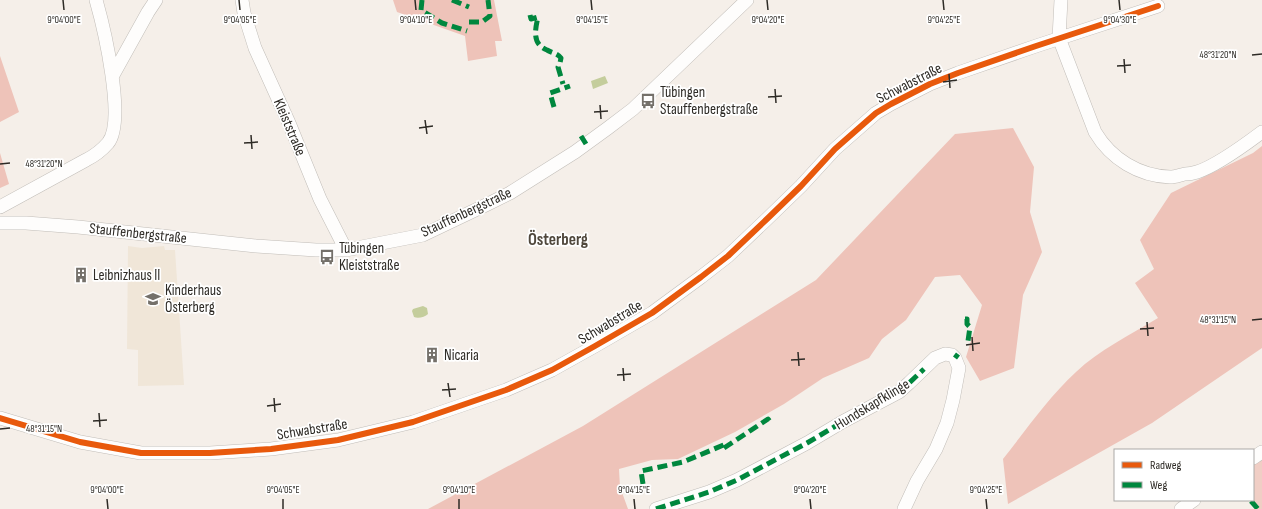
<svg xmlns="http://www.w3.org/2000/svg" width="1262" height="509" font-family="'Sofia Sans Condensed',sans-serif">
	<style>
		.built { fill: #f0e6d8 }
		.green { fill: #f0cec5 }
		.forest { fill: #eec3b9 }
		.water { fill: #c4cd9c }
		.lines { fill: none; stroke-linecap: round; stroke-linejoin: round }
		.minor-casing { stroke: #c1bdb8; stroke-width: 14 }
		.minor { stroke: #fefdfc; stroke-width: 13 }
		.quiet { stroke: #00873e; stroke-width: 5; stroke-dasharray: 10 5; stroke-linecap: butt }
		.cycleway-casing { stroke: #fff; stroke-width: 8 }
		.cycleway { stroke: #e8590c; stroke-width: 6 }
		.ticks { fill: none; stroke: #2e2b26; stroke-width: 1.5 }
		.labels { text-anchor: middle; stroke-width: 3.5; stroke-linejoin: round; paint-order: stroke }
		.street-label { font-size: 15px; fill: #2e2b26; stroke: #fff }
		.poi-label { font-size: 15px; fill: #2e2b26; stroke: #fff; text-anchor: start }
		.quarter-label { font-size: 17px; font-weight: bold; fill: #50483d; stroke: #fff }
		.ticks-label { font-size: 10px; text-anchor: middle; fill: #2e2b26; stroke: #fff; stroke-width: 3.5; stroke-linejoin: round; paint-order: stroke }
	</style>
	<rect width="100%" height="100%" fill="#f5efe9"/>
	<path class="built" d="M128 246 142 248 164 246 165 250H175L184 385 138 386V350L127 349Z"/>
	<path class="green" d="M1262 452V509H1258L1251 500H1253V458Z"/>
	<path class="forest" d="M393 0H494L502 41H495L497 56 468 61 465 36 397 12Z
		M0 56 19 112 0 122Z
		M1013 128 1034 167 1030 212 1042 252 1023 295 1014 368 980 381 966 357 982 305 960 275 935 277 906 320 882 339 869 358 823 378 784 404 735 432 678 459 652 460 619 469 620 487 628 509H428L583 426 816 280 955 134Z
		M1262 146V348L1152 423 1008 504 1003 459C1026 430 1048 398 1076 372 1099 350 1130 335 1158 318L1135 283 1154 269 1140 240 1171 193 1253 153Z
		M0 153 9 184 0 188Z"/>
	<path class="water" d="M605 76 608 83 593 89 591 81Z
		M423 306 427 308 428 314C425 317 418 319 414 317L412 311 413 309Z"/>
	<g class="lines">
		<defs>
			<path id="minor" d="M242 0 244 13 255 48 289 123 320 199 346 250
				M1061 0 1059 38 1095 132C1111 159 1139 176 1170 177 1175 177 1180 175 1185 174 1189 174 1194 173 1197 172 1216 166 1246 144 1262 132
				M113 75 148 12 156 0
				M0 207 86 160C94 156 102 150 108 143 126 121 104 28 96 0
				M0 223H26L78 227 256 246 316 250H346L423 235 488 204 510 193 575 152 608 128 633 109 747 0
				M0 418 80 442 141 453H210L271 449 338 440 413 422 506 390 552 370 595 346 652 313 701 277 728 256 768 218 801 186 835 149 876 113 891 104 930 84 958 73 1036 46 1158 6
				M1253 458 1262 452
				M656 509 709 492 737 480 807 443 844 421 899 392 909 383 935 358 945 354 952 355 955 358 959 368 953 400 947 423 936 449 917 481 904 509
				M1181 509 1194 500"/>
		</defs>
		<use href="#minor" class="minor-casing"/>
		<use href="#minor" class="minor"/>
		<path class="quiet" d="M422 0 421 10 442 23 467 31
			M452 0 469 7
			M530 15 531 19 538 17C535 30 532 44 547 50 552 53 557 53 561 58L560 63 558 67 563 84
			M469 22H482L490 16 488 0
			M554 107 550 93 570 86
			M581 136 586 144
			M965 319H967V324L970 327 968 341
			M955 358 958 354
			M724 448 768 419 771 423
			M643 484 641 471 683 462 726 444 727 446
			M1251 501 1258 509
			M656 509 709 492 737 480 807 443 844 421 899 392 909 383 924 369"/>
		<defs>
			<path id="cycleway" d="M0 418 80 442 141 453H210L271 449 338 440 413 422 506 390 552 370 595 346 652 313 701 277 728 256 768 218 801 186 835 149 876 113 891 104 930 84 958 73 1036 46 1158 6"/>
		</defs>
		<use href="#cycleway" class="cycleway-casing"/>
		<use href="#cycleway" class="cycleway"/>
	</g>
	<path class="ticks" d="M63 0 64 10M239 0 240 10M415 0 416 10M591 0 592 10M767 0 768 10M943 0 944 10M1119 0 1120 10M1252 55 1262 54M1124 59 1125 73M1117 66 1131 65M949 74 950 88M943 82 957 80M775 89 776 103M768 97 782 96M600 105 601 119M594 112 608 111M425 120 427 134M419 128 433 126M251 135 252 149M244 143 258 142M0 164 10 163M1252 320 1262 319M1147 322 1148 336M1140 329 1154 328M972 337 973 351M966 345 980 343M798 352 799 366M791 360 805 359M623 368 624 381M617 375 631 374M448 383 450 397M442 390 456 389M274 398 275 412M267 406 281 404M99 413 100 427M93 421 107 420M0 429 10 428M107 499 108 509M283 499V509M459 499V509M634 499 635 509M810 499 811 509M986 499 987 509"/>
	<defs>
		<symbol id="bus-bare" viewBox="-9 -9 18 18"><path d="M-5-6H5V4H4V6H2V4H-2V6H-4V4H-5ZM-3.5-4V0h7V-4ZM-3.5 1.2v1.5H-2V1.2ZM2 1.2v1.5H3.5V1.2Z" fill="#74706a" stroke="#fff" stroke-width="2.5" paint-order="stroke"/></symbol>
		<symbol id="building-bare" viewBox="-9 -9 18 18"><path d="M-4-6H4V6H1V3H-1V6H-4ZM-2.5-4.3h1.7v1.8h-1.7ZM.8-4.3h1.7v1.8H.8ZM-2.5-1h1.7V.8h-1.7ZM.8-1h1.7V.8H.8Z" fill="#74706a" stroke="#fff" stroke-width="2.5" paint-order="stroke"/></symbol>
		<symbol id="school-bare" viewBox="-9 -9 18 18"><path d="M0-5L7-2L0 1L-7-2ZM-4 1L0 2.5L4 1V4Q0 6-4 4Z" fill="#74706a" stroke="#fff" stroke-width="2.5" paint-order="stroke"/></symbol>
	</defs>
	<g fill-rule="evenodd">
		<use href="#bus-bare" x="637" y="90" width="22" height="22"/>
		<use href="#bus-bare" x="316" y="246" width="22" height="22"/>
		<use href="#building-bare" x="70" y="264" width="22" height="22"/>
		<use href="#school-bare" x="142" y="288" width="22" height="22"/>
		<use href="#building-bare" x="421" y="344" width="22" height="22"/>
	</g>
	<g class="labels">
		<g class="street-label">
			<text transform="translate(909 83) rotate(-27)" y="5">Schwabstraße</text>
			<text transform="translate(290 127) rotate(67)" y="5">Kleiststraße</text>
			<text transform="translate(466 212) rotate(-25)" y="5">Stauffenbergstraße</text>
			<text transform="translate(138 233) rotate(6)" y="5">Stauffenbergstraße</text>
			<text transform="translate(610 322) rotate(-31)" y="5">Schwabstraße</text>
			<text transform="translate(872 404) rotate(-31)" y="5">Hundskapfklinge</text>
			<text transform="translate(312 429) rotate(-9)" y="5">Schwabstraße</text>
		</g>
		<g class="poi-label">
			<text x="660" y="97">Tübingen<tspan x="660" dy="17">Stauffenbergstraße</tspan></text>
			<text x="339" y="253">Tübingen<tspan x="339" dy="17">Kleiststraße</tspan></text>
			<text x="93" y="280">Leibnizhaus II</text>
			<text x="165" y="295">Kinderhaus<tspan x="165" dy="17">Österberg</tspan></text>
			<text x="444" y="360">Nicaria</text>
		</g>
		<g class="quarter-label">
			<text x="558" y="245">Österberg</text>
		</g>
	</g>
	<g class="ticks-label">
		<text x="64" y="23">9°04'00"E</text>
		<text x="240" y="23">9°04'05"E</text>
		<text x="416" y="23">9°04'10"E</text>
		<text x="592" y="23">9°04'15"E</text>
		<text x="768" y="23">9°04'20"E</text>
		<text x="944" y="23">9°04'25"E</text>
		<text x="1120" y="23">9°04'30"E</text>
		<text x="1218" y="58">48°31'20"N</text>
		<text x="44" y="167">48°31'20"N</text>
		<text x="1218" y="323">48°31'15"N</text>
		<text x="44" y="432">48°31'15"N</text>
		<text x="107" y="493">9°04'00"E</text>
		<text x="283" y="493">9°04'05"E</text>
		<text x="459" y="493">9°04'10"E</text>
		<text x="634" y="493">9°04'15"E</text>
		<text x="810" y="493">9°04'20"E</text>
		<text x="986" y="493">9°04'25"E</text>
	</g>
	<rect x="1114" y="449" width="140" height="52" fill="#ffffff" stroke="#abaaa8"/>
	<rect x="1122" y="462" width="20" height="6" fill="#e8590c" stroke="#abaaa8"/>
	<text x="1150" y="469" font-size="12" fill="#2e2b26">Radweg</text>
	<rect x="1122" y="482" width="20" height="6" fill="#00873e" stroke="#abaaa8"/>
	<text x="1150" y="489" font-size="12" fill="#2e2b26">Weg</text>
</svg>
